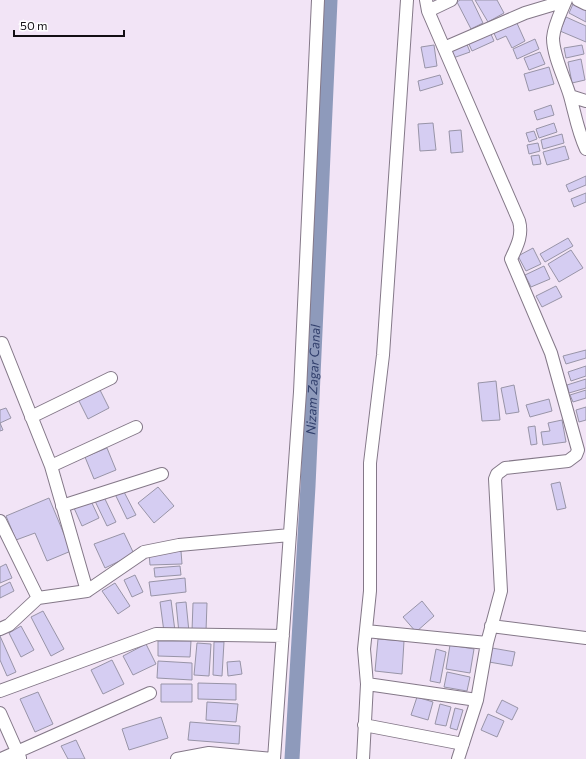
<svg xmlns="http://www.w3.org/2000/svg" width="586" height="759" font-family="Commissioner,sans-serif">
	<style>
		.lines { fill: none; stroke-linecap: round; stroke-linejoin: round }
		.canal { stroke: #8e9abb; stroke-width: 15 }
		.building { fill: #d5cdf2; stroke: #9894a7 }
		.minor-casing { stroke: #847888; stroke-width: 14 }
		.minor { stroke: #fff; stroke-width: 12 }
		.labels { text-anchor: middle; stroke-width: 3.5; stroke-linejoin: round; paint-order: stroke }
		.water-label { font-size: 13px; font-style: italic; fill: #313f6c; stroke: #fff }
	</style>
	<rect width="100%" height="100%" fill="#f2e4f6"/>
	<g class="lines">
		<path class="canal" id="s1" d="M292 759 308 486 330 0"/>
	</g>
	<path class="building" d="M460 0H472L483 23 471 29 457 2Z
		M475 0H497L504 13 488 22Z
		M573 4 586 10V22L569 13Z
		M566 17 586 26V42L560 31Z
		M516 21 525 41 512 48 506 36 497 40 493 31Z
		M490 32 494 41 472 51 468 42Z
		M535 39 539 49 517 59 513 49Z
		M466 42 470 52 453 58 449 49Z
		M434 45 437 66 425 68 421 47Z
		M582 45 584 54 566 58 564 48Z
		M540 52 545 64 529 70 524 58Z
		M581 59 585 80 572 83 568 62Z
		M549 67 554 84 529 91 524 74Z
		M440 75 443 84 420 91 418 81Z
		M551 105 554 115 537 120 534 111Z
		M433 123 436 150 420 151 418 124Z
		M554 123 557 132 539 138 536 129Z
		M461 130 463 152 451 153 449 131Z
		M534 131 537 139 529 142 526 133Z
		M562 134 564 143 543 149 541 140Z
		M538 143 540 151 529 154 527 145Z
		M565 146 569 159 547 165 543 152Z
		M539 155 541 164 533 165 531 156Z
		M586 176V185L569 192 566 185Z
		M586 193V202L574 207 571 199Z
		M568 238 573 246 545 262 540 254Z
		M533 248 541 264 526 271 518 256Z
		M571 250 583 268 559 282 548 264Z
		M544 266 550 279 531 287 525 275Z
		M556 286 562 297 542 307 536 296Z
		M586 350V358L566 364 563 356Z
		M586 366V376L571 381 568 372Z
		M586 379V388L569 393 567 385Z
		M496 381 500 420 482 421 478 383Z
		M514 385 519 412 506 414 501 388Z
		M99 388 109 408 88 419 78 399Z
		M586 390V398L573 402 570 395Z
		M549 399 552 411 530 417 526 405Z
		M586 407V420L579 422 576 410Z
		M6 408 11 418 0 423 3 430 0 431V410Z
		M562 420 566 442 543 445 541 432 550 431 548 423Z
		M535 426 537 444 531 445 528 427Z
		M107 448 116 470 94 479 85 457Z
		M560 482 566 508 557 510 551 484Z
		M158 487 174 506 154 523 138 503Z
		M123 490 136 515 127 519 115 494Z
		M104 497 116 522 107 526 95 501Z
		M49 498 71 551 47 561 35 533 16 540 6 516Z
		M91 501 99 518 82 526 74 508Z
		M124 533 134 554 105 568 94 544Z
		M181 551 182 564 150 565 149 553Z
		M6 564 12 578 0 583V567Z
		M180 566 181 575 155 577 154 568Z
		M135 575 143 592 132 597 124 580Z
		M185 578 186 592 151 596 149 582Z
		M10 582 14 591 0 598V587Z
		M115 583 130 606 118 614 102 591Z
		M171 600 175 631 164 632 160 602Z
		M422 601 434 616 416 632 403 617Z
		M186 602 189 632 179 633 176 603Z
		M193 603H207L206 631H192Z
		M43 611 64 649 51 656 31 617Z
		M21 626 34 650 21 657 9 633Z
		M0 636 16 672 7 676 0 660Z
		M378 639 404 641 402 674 375 671Z
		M158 641H191L190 657 158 656Z
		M214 642H224L222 676 213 675Z
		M197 643 211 644 209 676 194 675Z
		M146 644 156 664 133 675 123 656Z
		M450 645 474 649 470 673 446 669Z
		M492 648 515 652 512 666 489 662Z
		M436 649 446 652 440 683 430 681Z
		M112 660 124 684 103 694 91 670Z
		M158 661 192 663V680L157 678Z
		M240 661 242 674 228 676 227 662Z
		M447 672 470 677 467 691 444 687Z
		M198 683 236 684V700L198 699Z
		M161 684H192V702H161Z
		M38 692 53 724 35 732 20 699Z
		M417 697 433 702 428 720 411 715Z
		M502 700 518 708 512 720 496 712Z
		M207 702 238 704 236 722 206 720Z
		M440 704 451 707 446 726 435 724Z
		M455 708 463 710 457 730 450 728Z
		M488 714 504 721 497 737 481 730Z
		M161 717 168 738 129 750 122 729Z
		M190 722 240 726 239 744 188 740Z
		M76 740 85 759H68L61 746Z"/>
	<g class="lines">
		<defs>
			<path id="minor" d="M426 0 428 11 444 48 519 221C523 235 517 246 511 259L551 353 578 450 576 455 568 461 505 468 497 474 495 479 501 591 487 643 477 700 458 759
				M566 0C561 12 554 25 553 38 553 56 565 79 570 96 575 114 578 132 586 149
				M578 0 586 4
				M428 11 451 0
				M444 48 525 13 565 1
				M570 96 586 101
				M2 343 51 466 87 591
				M31 417 111 378
				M51 466 136 427
				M62 506 162 474
				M0 521 38 598
				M491 626 586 638
				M0 629 9 625 38 598 87 591 144 552 179 545 290 535
				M366 631 487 643
				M367 684 477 700
				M0 691 156 634 283 636
				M0 713 20 758
				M364 725 463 744
				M1 759 150 693
				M177 759 209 753 273 759
				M274 759 300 392 318 0
				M363 759 367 684 364 649 370 591V463L383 355 407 0"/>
		</defs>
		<use href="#minor" class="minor-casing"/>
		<use href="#minor" class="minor"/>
	</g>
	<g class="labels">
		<g class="water-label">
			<text dy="5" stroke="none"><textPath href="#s1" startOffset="380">Nizam Zagar Canal</textPath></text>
		</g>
	</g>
	<path d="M14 30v6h110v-6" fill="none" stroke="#130e14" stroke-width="2"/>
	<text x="20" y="30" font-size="12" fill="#130e14" stroke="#ffffff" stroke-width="3" paint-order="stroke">50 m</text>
</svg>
